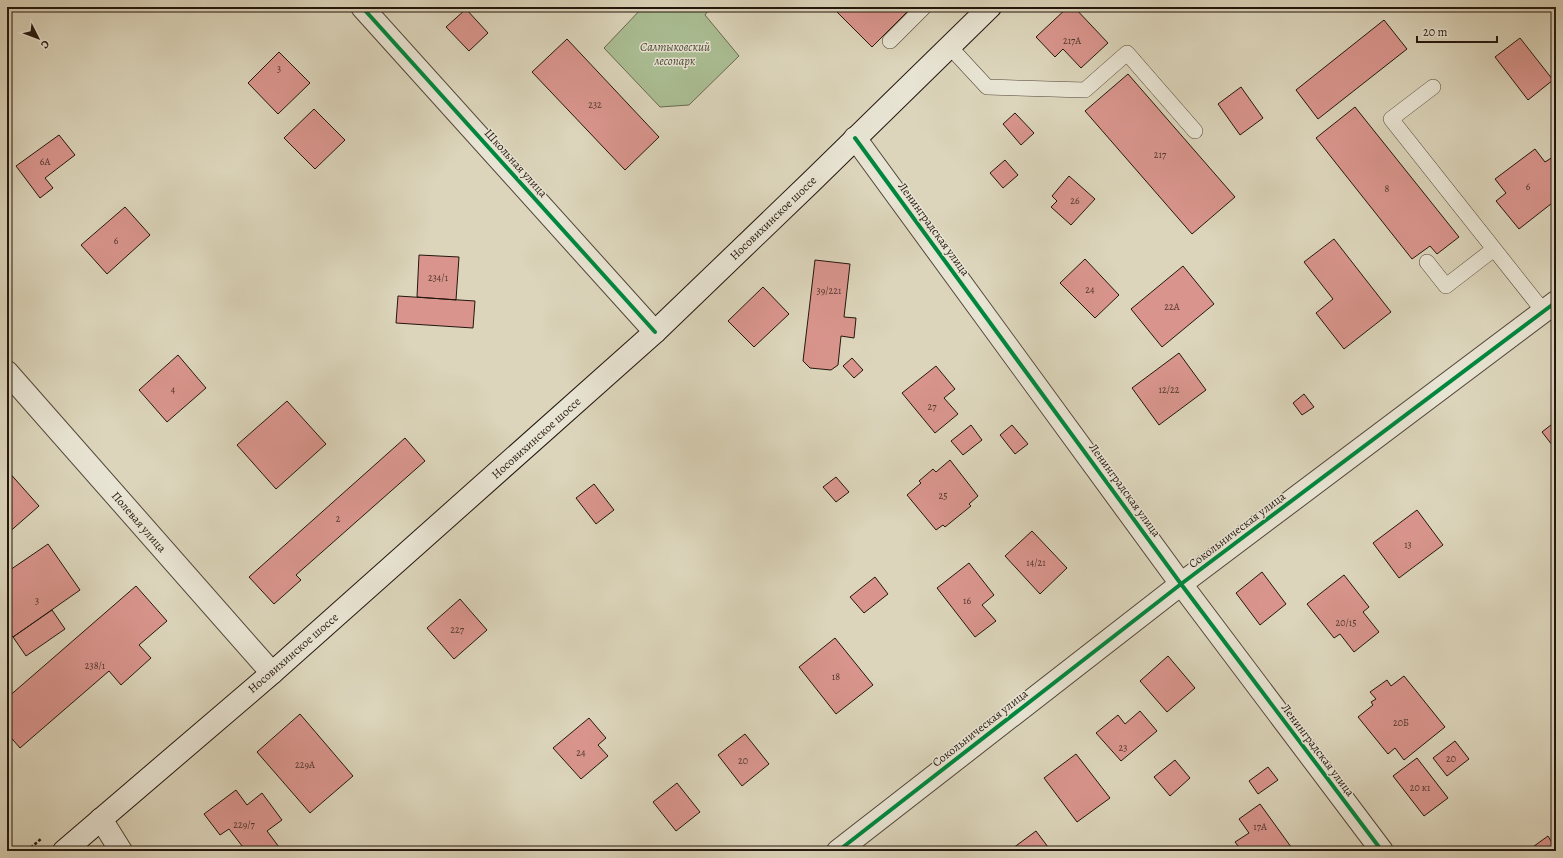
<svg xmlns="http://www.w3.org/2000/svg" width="1563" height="858" font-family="Alegreya,serif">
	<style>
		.green { fill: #abbe94; stroke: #686a50 }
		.building { fill: #d9958d; stroke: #24160d }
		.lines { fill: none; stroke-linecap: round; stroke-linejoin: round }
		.lane-casing { stroke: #524638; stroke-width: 16 }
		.street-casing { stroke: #524638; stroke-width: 24 }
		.secondary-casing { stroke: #24160d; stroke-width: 24 }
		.path { stroke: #24160d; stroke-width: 2.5; stroke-dasharray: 3 2; stroke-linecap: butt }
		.lane { stroke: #e8e4d3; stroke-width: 15 }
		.street { stroke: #e8e4d3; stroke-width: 22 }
		.secondary { stroke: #e8e4d3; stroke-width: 22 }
		.cycleway-casing { stroke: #e8e4d3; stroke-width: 6 }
		.cycleway { stroke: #00873e; stroke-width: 4 }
		.labels { text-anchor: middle; stroke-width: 3; stroke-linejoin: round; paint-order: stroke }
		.number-label { font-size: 10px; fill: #51362d }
		.park-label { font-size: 12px; font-style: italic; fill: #4c4836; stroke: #e8e4d3 }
		.street-label { font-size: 12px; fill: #24160d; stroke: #e8e4d3 }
	</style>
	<rect width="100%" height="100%" fill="#dcd5bb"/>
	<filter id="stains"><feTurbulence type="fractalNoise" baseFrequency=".005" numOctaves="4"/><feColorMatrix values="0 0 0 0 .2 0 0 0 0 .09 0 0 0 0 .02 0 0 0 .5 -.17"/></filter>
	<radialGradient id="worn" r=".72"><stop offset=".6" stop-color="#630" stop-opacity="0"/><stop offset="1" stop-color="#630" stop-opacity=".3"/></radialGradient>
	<path class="green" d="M643 7H711L705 15 739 56 689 105 660 107 604 48Z"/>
	<path class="building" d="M832 7H912L872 47Z
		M1068 7H1074L1108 43 1081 68 1063 49 1055 57 1036 37Z
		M466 9 488 33 469 51 446 27Z
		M1384 20 1407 49 1318 119 1296 90Z
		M1520 38 1553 80 1528 100 1495 57Z
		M567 39 659 137 625 170 532 72Z
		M279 52 310 83 278 114 248 83Z
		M1128 74 1235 197 1192 234 1085 111Z
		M1241 87 1263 118 1240 135 1218 104Z
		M1355 107 1459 237 1437 254 1430 246 1412 259 1316 138Z
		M314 109 345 140 315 169 284 138Z
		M1015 113 1034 133 1021 145 1003 124Z
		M59 135 75 155 45 178 53 188 40 198 16 166Z
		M1535 149 1545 162 1556 155V200L1519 229 1496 201 1506 193 1495 179Z
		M1005 160 1018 175 1003 188 990 173Z
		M1069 176 1095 199 1071 225 1051 207 1057 201 1052 196Z
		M125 207 150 235 107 274 81 245Z
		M1334 239 1391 312 1344 349 1316 313 1333 299 1304 262Z
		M419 255 459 257 456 300 417 297Z
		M1085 259 1119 295 1095 318 1060 283Z
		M815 260 850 264 844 317 856 318 854 338 841 336 838 365 831 370 810 368 803 361Z
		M1183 266 1214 304 1162 347 1131 309Z
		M763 287 789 314 754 347 728 321Z
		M398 296 475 301 473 328 396 323Z
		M1179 353 1206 390 1159 425 1132 388Z
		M178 355 206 388 167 422 139 390Z
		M852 358 863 370 854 378 843 366Z
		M936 366 955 389 944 398 958 414 935 433 902 393Z
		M1304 394 1314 407 1302 415 1293 403Z
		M287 401 326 444 276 489 237 445Z
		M1556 421V450L1542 432Z
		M971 425 982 440 963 455 951 441Z
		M1012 425 1028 444 1015 454 1000 435Z
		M405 438 425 461 296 575 301 580 274 604 249 577Z
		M950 460 978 496 969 504 971 506 945 527 943 525 936 530 907 495 921 483 919 481 933 469 936 472Z
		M7 470 39 506 7 534Z
		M836 477 849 492 836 502 823 487Z
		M594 484 614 510 596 524 576 498Z
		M1417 510 1443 545 1399 578 1373 543Z
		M1032 531 1067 568 1040 594 1005 556Z
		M48 544 80 590 13 637 7 630V572Z
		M969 563 994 595 982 605 996 621 975 637 937 588Z
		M1262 572 1286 604 1260 625 1236 593Z
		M1344 575 1369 607 1363 612 1379 632 1354 652 1340 634 1334 638 1307 604Z
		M875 577 888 594 864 613 850 597Z
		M136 586 167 621 139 645 151 658 121 685 109 671 20 748 7 733V698Z
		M460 599 487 630 454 659 427 628Z
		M52 610 65 629 26 656 13 637Z
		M835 638 873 685 836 714 799 667Z
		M1168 656 1195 688 1167 712 1140 681Z
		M1404 676 1445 727 1404 760 1395 748 1388 754 1358 717 1373 705 1371 702 1376 699 1370 692 1387 680 1391 686Z
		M1140 711 1157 731 1121 761 1096 733 1118 715 1125 724Z
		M300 714 353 776 310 813 257 752Z
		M589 718 606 738 598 745 608 756 581 779 553 748Z
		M745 734 769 764 742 786 718 755Z
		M1455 741 1469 759 1447 776 1433 758Z
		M1076 754 1110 798 1077 822 1044 778Z
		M1417 758 1448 798 1424 816 1393 776Z
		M1175 760 1190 778 1170 796 1154 777Z
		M1268 767 1278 780 1258 794 1249 781Z
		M677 783 700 812 676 831 653 802Z
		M236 790 247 805 262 793 282 820 267 831 282 851H246L229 829 220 835 204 814Z
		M1260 804 1294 851H1242L1235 842 1249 833 1239 819Z
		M1036 831 1051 851H1009Z
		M1548 836 1551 841 1556 837V851H1531L1530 849Z"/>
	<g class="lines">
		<defs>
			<path id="lane" d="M890 41 924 7
				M950 47 987 87 1085 90 1127 53 1195 131
				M1433 87 1391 119 1544 312
				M1427 262 1446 286 1494 249"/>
			<path id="street" d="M362 7 655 332
				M855 138 1181 584 1382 851
				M7 372 272 673
				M101 819 121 851
				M838 851 1181 584 1556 302"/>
			<path id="secondary" d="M64 851 272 673 655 332 811 182 990 7"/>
		</defs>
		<use href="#lane" class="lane-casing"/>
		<use href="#street" class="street-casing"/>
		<use href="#secondary" class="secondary-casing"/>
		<path class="path" d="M27 851 42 838"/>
		<use href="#lane" class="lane"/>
		<use href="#street" class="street"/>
		<use href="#secondary" class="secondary"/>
		<defs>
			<path id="cycleway" d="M362 7 655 332
				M855 138 1181 584 1382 851
				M838 851 1181 584 1556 302"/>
		</defs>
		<use href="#cycleway" class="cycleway-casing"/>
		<use href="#cycleway" class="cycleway"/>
	</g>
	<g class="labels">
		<g class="number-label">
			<text x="1072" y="44">217А</text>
			<text x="279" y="72">3</text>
			<text x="595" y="108">232</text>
			<text x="1160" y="158">217</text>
			<text x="45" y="165">6А</text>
			<text x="1528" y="190">6</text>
			<text x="1387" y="192">8</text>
			<text x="1075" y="204">26</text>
			<text x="116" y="244">6</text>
			<text x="438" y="281">234/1</text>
			<text x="1090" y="293">24</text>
			<text x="829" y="294">39/221</text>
			<text x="1172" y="310">22А</text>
			<text x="173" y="393">4</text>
			<text x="1169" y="393">12/22</text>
			<text x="932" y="410">27</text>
			<text x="943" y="499">25</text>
			<text x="338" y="522">2</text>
			<text x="1408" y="548">13</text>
			<text x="1036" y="566">14/21</text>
			<text x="37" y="604">3</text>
			<text x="967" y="604">16</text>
			<text x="1346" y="626">20/15</text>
			<text x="457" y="633">227</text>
			<text x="95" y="669">238/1</text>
			<text x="836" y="680">18</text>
			<text x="1401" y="726">20Б</text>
			<text x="1123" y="751">23</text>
			<text x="581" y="756">24</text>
			<text x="1451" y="762">20</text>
			<text x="743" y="764">20</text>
			<text x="305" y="768">229А</text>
			<text x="1420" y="791">20 к1</text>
			<text x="244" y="828">229/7</text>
			<text x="1260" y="830">17А</text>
		</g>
		<g class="park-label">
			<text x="675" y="51">Салтыковский<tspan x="675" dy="14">лесопарк</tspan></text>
		</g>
		<g class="street-label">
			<text transform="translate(516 163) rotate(48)" y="4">Школьная улица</text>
			<text transform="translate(773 218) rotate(-44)" y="4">Носовихинское шоссе</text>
			<text transform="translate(934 229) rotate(54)" y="4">Ленинградская улица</text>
			<text transform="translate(536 438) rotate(-42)" y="4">Носовихинское шоссе</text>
			<text transform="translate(1125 490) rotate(54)" y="4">Ленинградская улица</text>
			<text transform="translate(139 522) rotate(49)" y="4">Полевая улица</text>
			<text transform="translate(1237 530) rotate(-37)" y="4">Сокольническая улица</text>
			<text transform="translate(293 653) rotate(-41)" y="4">Носовихинское шоссе</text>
			<text transform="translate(980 728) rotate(-38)" y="4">Сокольническая улица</text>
			<text transform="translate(1318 750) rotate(53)" y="4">Ленинградская улица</text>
		</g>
	</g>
	<rect width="1563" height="858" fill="none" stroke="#dcd5bb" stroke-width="24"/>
	<rect x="8" y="8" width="1547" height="842" fill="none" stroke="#24160d" stroke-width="2"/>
	<rect x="12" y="12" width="1539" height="834" fill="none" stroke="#24160d"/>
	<g transform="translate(38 38) rotate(132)" stroke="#e8e4d3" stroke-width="3" paint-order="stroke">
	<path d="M0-3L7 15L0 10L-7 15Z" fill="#24160d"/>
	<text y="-6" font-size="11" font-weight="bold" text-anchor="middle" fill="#24160d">С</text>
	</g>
	<path d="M1417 36v6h80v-6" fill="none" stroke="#24160d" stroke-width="2"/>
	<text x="1423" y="36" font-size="12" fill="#24160d" stroke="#e8e4d3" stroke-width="3" paint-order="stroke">20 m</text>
	<rect width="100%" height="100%" filter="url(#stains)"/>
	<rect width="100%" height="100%" fill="url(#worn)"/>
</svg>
